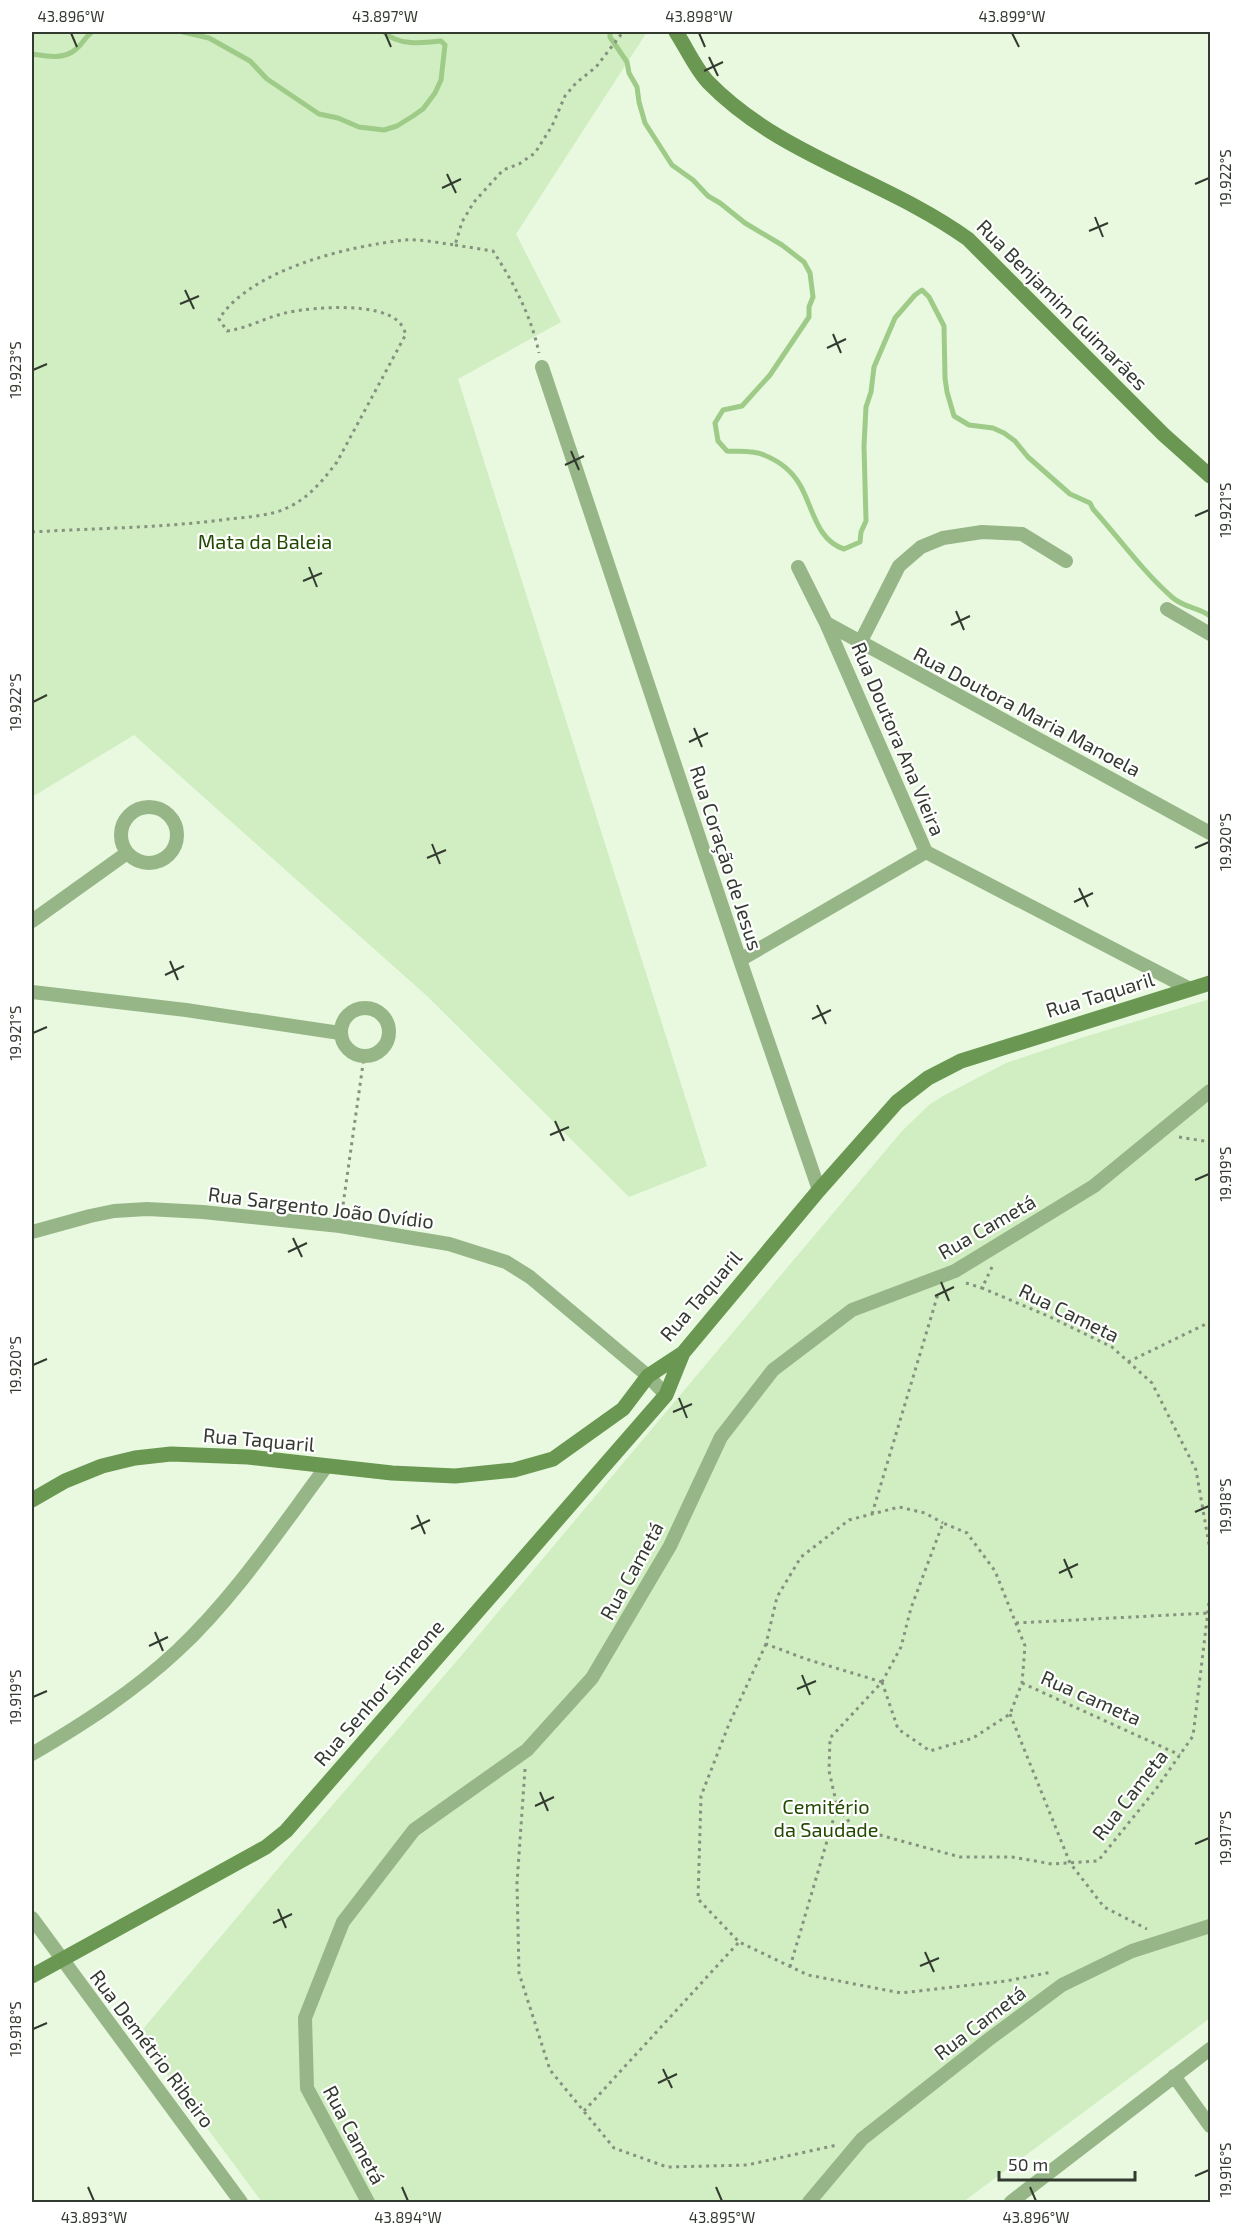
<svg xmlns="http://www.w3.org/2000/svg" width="1242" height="2234" font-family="'Exo 2',sans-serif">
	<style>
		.green { fill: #d0eec1 }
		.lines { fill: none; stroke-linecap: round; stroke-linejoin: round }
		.stream { stroke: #9fcb88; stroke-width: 5 }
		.path { stroke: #869180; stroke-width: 3; stroke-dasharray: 3 4.5; stroke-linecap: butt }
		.street { stroke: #97b687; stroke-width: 14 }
		.secondary { stroke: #6a9751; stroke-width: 15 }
		.ticks { fill: none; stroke: #333a30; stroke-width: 2 }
		.labels { text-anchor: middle; stroke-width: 4.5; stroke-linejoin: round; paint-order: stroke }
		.street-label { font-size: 20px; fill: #333a30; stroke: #fff }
		.park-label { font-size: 20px; fill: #224900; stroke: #fff }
		.neatline { fill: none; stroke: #333a30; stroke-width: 2 }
		.ticks-label { font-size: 15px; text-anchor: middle; fill: #333a30 }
	</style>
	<rect width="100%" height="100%" fill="#e8f9df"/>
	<path class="green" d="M32 32H647L516 234 561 322 458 379 707 1166 629 1197 427 996 134 735 32 797Z
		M1210 999V2018L963 2202H262L138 2035 281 1865 467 1649 902 1131 929 1105 943 1096 1006 1063 1081 1038Z"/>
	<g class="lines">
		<path class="stream" d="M183 32 209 38 250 61 267 79 319 114 338 118 359 127 384 130 397 126 413 116 423 109 435 93 441 80 445 45 441 41C423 43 398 46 384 32
			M610 32V37L627 62 629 73 637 87 639 102 645 123 672 165 693 180 708 196 720 203 745 223 782 245 804 262 810 273 813 297 809 307V317L770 375 742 406 723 410 715 423 718 441 727 451C738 452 754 450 764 455 779 461 792 471 800 485 813 507 816 540 844 549L860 542 861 532 866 521 864 446 866 407 871 392 874 367 895 318 915 295 922 290 929 297 944 326 945 378 947 392 954 416 969 425 993 428 1004 433 1015 441 1028 457 1070 494 1090 503 1093 509C1120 539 1143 572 1173 598 1185 608 1200 608 1210 616
			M32 54C45 56 63 60 75 50 82 45 85 37 92 32"/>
		<path class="path" d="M455 245 493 251C514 283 531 316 539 353
			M32 532C97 528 163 528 229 519 247 517 270 516 287 508 309 498 323 480 337 462L406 334C404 330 402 325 399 322 379 302 315 307 290 312 268 316 249 328 227 331L219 319C251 269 349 246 405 240 421 239 439 243 455 245L462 222 474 202 503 170 519 164 535 153 552 126 565 96 576 83 596 67 623 32
			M1179 1137 1210 1142
			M342 1212 364 1057
			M992 1267 982 1288 1048 1316 1112 1347 1152 1383 1196 1470 1210 1550
			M966 1283 982 1288
			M1128 1362 1210 1322
			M872 1514 938 1294
			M1016 1623 1209 1613
			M766 1644 729 1724 701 1796 698 1899 739 1942 808 1975 901 1993 1006 1981 1052 1972
			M882 1682 898 1729 930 1751 973 1738 1010 1714 1022 1683 1025 1646 995 1571 967 1533 943 1523 911 1608 901 1647 882 1682 830 1738 829 1771 837 1806 854 1828 960 1857H1012L1052 1864 1098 1861 1156 1789 1193 1736 1210 1594
			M882 1682 806 1659 766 1644 777 1597 801 1557 849 1520 899 1507 925 1513 943 1523
			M1022 1683 1180 1755
			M1010 1714 1070 1863 1104 1907 1147 1929
			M525 1769 517 1883 519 1973 550 2070 614 2148 667 2167 747 2165 837 2145
			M790 1967 837 1807
			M584 2111 739 1942"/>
		<path class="street" d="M542 367 740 960 819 1190
			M798 567 826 623 926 852 1190 989
			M1167 609 1210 634
			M826 623 1210 833
			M860 643 899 566 921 547 943 538 982 532 1022 534 1066 561
			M121 835a28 28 0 1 1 56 0a28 28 0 1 1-56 0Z
			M32 921 127 853
			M740 960 926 852
			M32 992 186 1010 340 1033
			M341 1032a24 24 0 1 1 48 0a24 24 0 1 1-48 0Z
			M32 1232 90 1216 114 1211 147 1209 203 1212 340 1226 449 1244 506 1262 530 1277 648 1376 666 1395
			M32 1754C83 1724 133 1692 177 1651 234 1598 279 1530 326 1467
			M32 1918 241 2202
			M1174 2076 1210 2126
			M368 2202 307 2088 305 2018 343 1922 414 1830 527 1750 592 1678 670 1546 721 1437 773 1370 852 1310 955 1271 1094 1186 1210 1091
			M809 2202 862 2139 988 2040 1062 1985 1132 1951 1210 1926
			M1011 2202 1210 2049"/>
		<path class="secondary" d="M676 32C686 47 695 68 708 82 781 157 885 179 968 239L1164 435 1210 476
			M32 1500 65 1481 102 1466 135 1458 171 1454 248 1457 392 1473 455 1476 514 1470 553 1459 623 1409 648 1376 683 1353 819 1190 897 1102 928 1078 961 1061 1210 983
			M32 1976 266 1847 286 1831 666 1395 683 1353"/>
	</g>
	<path class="ticks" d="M71 33 77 47M385 33 391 47M699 33 705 47M1012 33 1019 47M709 57 718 76M704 71 723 62M447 174 456 193M1195 184 1209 178M442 188 461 179M1095 217 1103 237M1089 231 1108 223M185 290 194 309M180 304 199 296M833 334 841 353M827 348 846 339M33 370 47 364M571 451 579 470M565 465 584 456M1195 516 1209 510M309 567 317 587M303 581 322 573M956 611 964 630M951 625 970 616M33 702 47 695M694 728 702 747M689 742 708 733M432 844 440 864M1195 848 1209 842M427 858 446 850M1079 888 1088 907M1074 902 1093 893M170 961 178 980M165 975 184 966M817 1005 826 1024M812 1019 831 1010M33 1033 47 1027M555 1121 564 1141M550 1135 569 1127M1195 1180 1209 1174M293 1238 302 1257M288 1252 307 1243M941 1282 949 1301M935 1296 954 1287M33 1365 47 1359M679 1398 687 1418M673 1412 692 1404M1195 1512 1209 1506M417 1515 425 1534M411 1529 430 1520M1064 1559 1072 1578M1059 1573 1078 1564M155 1632 163 1651M149 1646 168 1637M802 1675 810 1695M797 1689 816 1681M33 1697 47 1691M540 1792 548 1811M535 1806 554 1797M1195 1844 1209 1838M278 1909 286 1928M273 1923 292 1914M925 1952 934 1972M920 1966 939 1958M33 2029 47 2023M663 2069 672 2088M658 2083 677 2074M1195 2176 1209 2170M88 2187 94 2201M402 2187 408 2201M716 2187 722 2201M1030 2187 1036 2201"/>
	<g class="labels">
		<g class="street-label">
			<text transform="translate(1062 305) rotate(45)" y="7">Rua Benjamim Guimarães</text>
			<text transform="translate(1027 712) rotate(28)" y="7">Rua Doutora Maria Manoela</text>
			<text transform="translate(898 739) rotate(67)" y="7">Rua Doutora Ana Vieira</text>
			<text transform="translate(726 858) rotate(72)" y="7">Rua Coração de Jesus</text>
			<text transform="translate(1100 995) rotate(-17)" y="7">Rua Taquaril</text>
			<text transform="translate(321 1208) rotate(7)" y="7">Rua Sargento João Ovídio</text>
			<text transform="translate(987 1227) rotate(-30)" y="7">Rua Cametá</text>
			<text transform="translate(701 1296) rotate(-49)" y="7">Rua Taquaril</text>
			<text transform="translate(1069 1313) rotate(26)" y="7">Rua Cameta</text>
			<text transform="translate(259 1440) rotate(5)" y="7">Rua Taquaril</text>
			<text transform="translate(632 1571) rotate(-61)" y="7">Rua Cametá</text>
			<text transform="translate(379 1693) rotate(-49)" y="7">Rua Senhor Simeone</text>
			<text transform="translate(1091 1698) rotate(24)" y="7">Rua cameta</text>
			<text transform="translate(1130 1795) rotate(-52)" y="7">Rua Cameta</text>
			<text transform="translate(980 2023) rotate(-37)" y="7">Rua Cametá</text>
			<text transform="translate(152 2049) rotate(53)" y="7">Rua Demétrio Ribeiro</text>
			<text transform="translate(354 2135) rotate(62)" y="7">Rua Cametá</text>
		</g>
		<g class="park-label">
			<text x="265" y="549">Mata da Baleia</text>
			<text x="826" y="1814">Cemitério<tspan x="826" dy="23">da Saudade</tspan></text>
		</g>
	</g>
	<rect width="1242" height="2234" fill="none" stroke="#ffffff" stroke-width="66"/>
	<path d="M999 2171v9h136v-9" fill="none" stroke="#333a30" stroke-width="3"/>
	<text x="1008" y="2171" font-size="18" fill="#333a30" stroke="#ffffff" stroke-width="4.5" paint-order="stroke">50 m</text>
	<rect x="33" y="33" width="1176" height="2168" class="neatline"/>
	<g class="ticks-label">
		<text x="71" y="22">43.896°W</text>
		<text x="385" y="22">43.897°W</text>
		<text x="699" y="22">43.898°W</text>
		<text x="1012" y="22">43.899°W</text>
		<text transform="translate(1226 178) rotate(-90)" y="5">19.922°S</text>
		<text transform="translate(16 370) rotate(-90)" y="5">19.923°S</text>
		<text transform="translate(1226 510) rotate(-90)" y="5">19.921°S</text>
		<text transform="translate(16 702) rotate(-90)" y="5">19.922°S</text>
		<text transform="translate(1226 842) rotate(-90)" y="5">19.920°S</text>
		<text transform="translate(16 1033) rotate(-90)" y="5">19.921°S</text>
		<text transform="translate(1226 1174) rotate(-90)" y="5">19.919°S</text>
		<text transform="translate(16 1365) rotate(-90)" y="5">19.920°S</text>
		<text transform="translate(1226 1506) rotate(-90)" y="5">19.918°S</text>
		<text transform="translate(16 1697) rotate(-90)" y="5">19.919°S</text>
		<text transform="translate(1226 1838) rotate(-90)" y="5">19.917°S</text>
		<text transform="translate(16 2029) rotate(-90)" y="5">19.918°S</text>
		<text transform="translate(1226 2170) rotate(-90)" y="5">19.916°S</text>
		<text x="94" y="2223">43.893°W</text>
		<text x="408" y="2223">43.894°W</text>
		<text x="722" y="2223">43.895°W</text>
		<text x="1036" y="2223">43.896°W</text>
	</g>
</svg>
